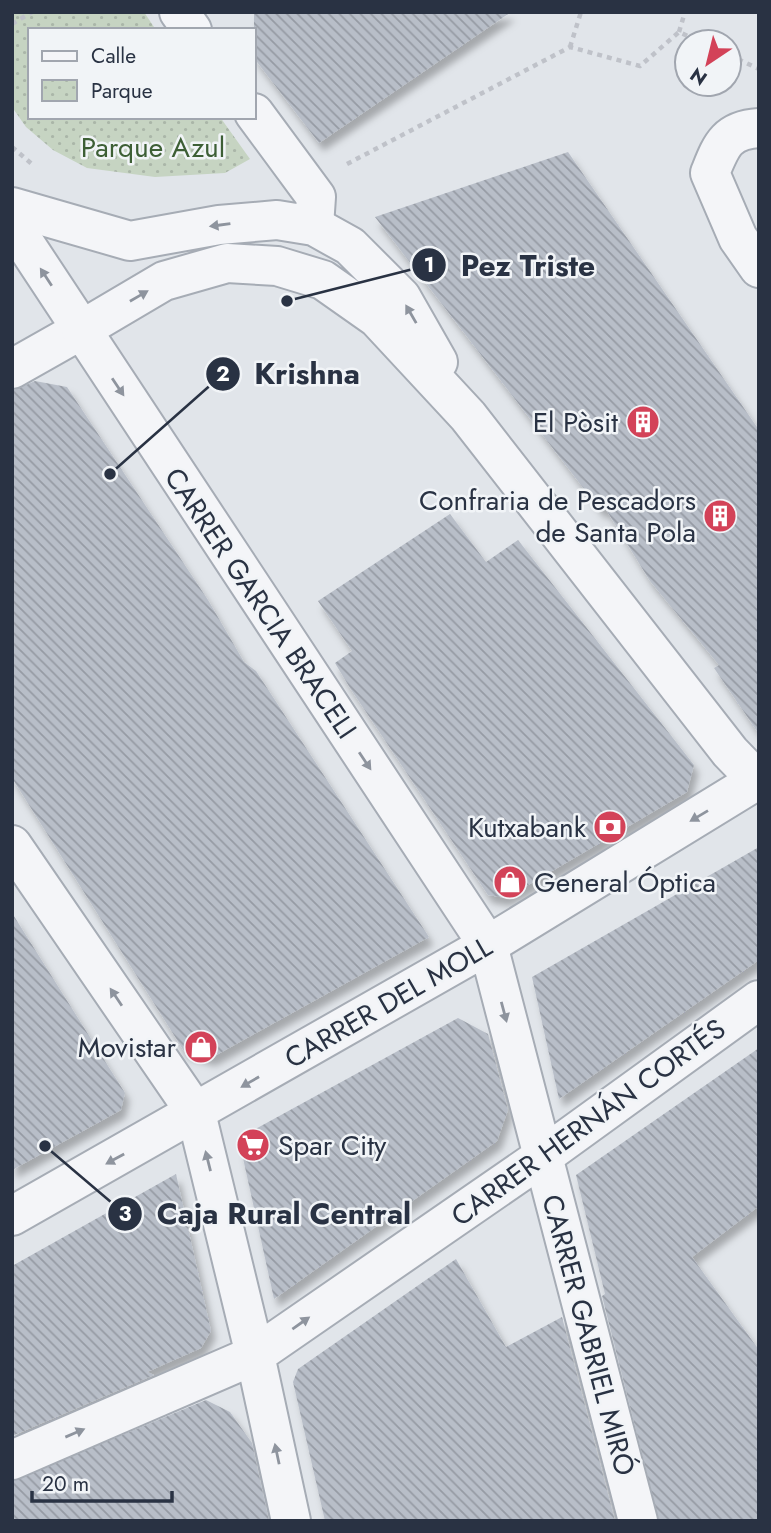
<svg xmlns="http://www.w3.org/2000/svg" width="771" height="1533" font-family="Jost,sans-serif">
	<style>
		.park { fill: url(#park-dots) }
		.building { fill: url(#building-back-hatch); filter: url(#shadow) }
		.lines { fill: none; stroke-linecap: round; stroke-linejoin: round }
		.minor-casing { stroke: #a6acb5; stroke-width: 42 }
		.tertiary-casing { stroke: #a6acb5; stroke-width: 42 }
		.path { stroke: #bfc2c9; stroke-width: 4.5; stroke-dasharray: 5 5; stroke-linecap: butt }
		.minor { stroke: #f4f5f8; stroke-width: 38 }
		.tertiary { stroke: #f4f5f8; stroke-width: 38 }
		.oneway { fill: #8e949e }
		.labels { text-anchor: middle; stroke-width: 5; stroke-linejoin: round; paint-order: stroke }
		.park-label { font-size: 28px; fill: #3d5f35; stroke: #f1f4f7 }
		.poi-label { font-size: 28px; fill: #293243; stroke: #f1f4f7; text-anchor: end }
		.street-label { font-size: 28px; fill: #293243; stroke: #f1f4f7 }
		.leader { fill: none; stroke: #293243; stroke-width: 2.5 }
		.callout-dot { fill: #293243; stroke: #f1f4f7; stroke-width: 2.5 }
		.mark-label { font-size: 21px; text-anchor: middle; font-weight: bold; fill: #fff }
		.callout-label { font-size: 30px; text-anchor: middle; font-weight: bold; fill: #293243; stroke: #f1f4f7; stroke-width: 5; stroke-linejoin: round; paint-order: stroke }
	</style>
	<defs>
		<pattern id="park-dots" width="8" height="8" patternUnits="userSpaceOnUse" patternTransform="scale(1.75)"><rect width="8" height="8" fill="#c6d4c2"/><path d="M2 2h.1M6 6h.1" fill="none" stroke="#aab6a8" stroke-width="1.8" stroke-linecap="round"/></pattern>
		<pattern id="building-back-hatch" width="6" height="6" patternUnits="userSpaceOnUse" patternTransform="scale(1.75)"><rect width="6" height="6" fill="#b8bec8"/><path d="M-1 5l2 2M0 0l6 6M5-1l2 2" fill="none" stroke="#969ba4"/></pattern>
		<filter id="shadow"><feDropShadow dx="4.5" dy="8" stdDeviation="3.5" flood-color="#0004"/></filter>
	</defs>
	<rect width="100%" height="100%" fill="#e1e5ea"/>
	<path class="park" d="M12 12H144L156 30H30V117H220L250 159 225 173 155 177 87 168 53 150 26 127 12 107Z"/>
	<path class="building" d="M254 12H511L319 143 254 58Z
		M568 152 759 430V734L714 668 719 665 650 581 605 508 601 511 375 217Z
		M35 381 67 387 208 600 244 662 256 671 429 937 211 1058 184 1051 12 778V391Z
		M450 514 486 562 518 540 694 765 687 792 506 898 488 895 350 688 335 663 352 651 318 601Z
		M759 847V960L559 1099 532 977Z
		M12 913 125 1093 121 1110 12 1170Z
		M458 1018 488 1034 508 1110 497 1141 274 1299 241 1149 250 1132Z
		M759 1048V1206L692 1257 759 1350V1521H659L602 1296 605 1294 576 1175Z
		M176 1174 211 1331 201 1348 147 1372 154 1375 12 1436V1266Z
		M456 1259 506 1347 562 1317 615 1521H325L293 1382 298 1369Z
		M206 1400 230 1412 252 1443 269 1521H12V1481Z"/>
	<g class="lines">
		<defs>
			<path id="minor" d="M179 12 192 30
				M254 113 316 197 314 226
				M759 128C726 130 721 146 710 173L738 238 759 268
				M12 224 488 945 638 1521
				M12 369 81 330
				M12 845 196 1113 255 1355 291 1521
				M12 1216 488 945 759 779
				M12 1460 255 1355 542 1157 759 1000"/>
			<path id="tertiary" d="M12 207 130 241 219 225 277 220 314 226 350 246 401 297 438 362
				M81 330 164 281 227 263 277 266 323 280 377 318 468 416 730 752 759 782"/>
		</defs>
		<use href="#minor" class="minor-casing"/>
		<use href="#tertiary" class="tertiary-casing"/>
		<path class="path" d="M12 24 32 12
			M679 32 685 12
			M570 47 581 12
			M729 55 759 69
			M12 147 33 165
			M347 164 570 47 640 66 679 32 701 42"/>
		<use href="#minor" class="minor"/>
		<use href="#tertiary" class="tertiary"/>
	</g>
	<defs><path id="oneway-solid" d="M-6-.8H1V-3.2L6.5 0L1 3.2V.8H-6Z" transform="scale(1.75)"/></defs>
	<g class="oneway">
		<use href="#oneway-solid" transform="translate(220 225) rotate(172)"/>
		<use href="#oneway-solid" transform="translate(46 277) rotate(-123)"/>
		<use href="#oneway-solid" transform="translate(139 296) rotate(-30)"/>
		<use href="#oneway-solid" transform="translate(411 314) rotate(-120)"/>
		<use href="#oneway-solid" transform="translate(118 387) rotate(56)"/>
		<use href="#oneway-solid" transform="translate(365 761) rotate(56)"/>
		<use href="#oneway-solid" transform="translate(699 816) rotate(149)"/>
		<use href="#oneway-solid" transform="translate(116 997) rotate(-124)"/>
		<use href="#oneway-solid" transform="translate(504 1012) rotate(75)"/>
		<use href="#oneway-solid" transform="translate(250 1082) rotate(150)"/>
		<use href="#oneway-solid" transform="translate(115 1159) rotate(151)"/>
		<use href="#oneway-solid" transform="translate(208 1161) rotate(-104)"/>
		<use href="#oneway-solid" transform="translate(301 1323) rotate(-35)"/>
		<use href="#oneway-solid" transform="translate(75 1433) rotate(-23)"/>
		<use href="#oneway-solid" transform="translate(277 1454) rotate(-102)"/>
	</g>
	<defs>
		<symbol id="building-disc" viewBox="-11 -11 22 22"><circle r="9.5" fill="#d34258" stroke="#f1f4f7"/><path d="M-4-6H4V6H1V3H-1V6H-4ZM-2.5-4.3h1.7v1.8h-1.7ZM.8-4.3h1.7v1.8H.8ZM-2.5-1h1.7V.8h-1.7ZM.8-1h1.7V.8H.8Z" fill="#fff"/></symbol>
		<symbol id="bank-disc" viewBox="-11 -11 22 22"><circle r="9.5" fill="#d34258" stroke="#f1f4f7"/><path d="M-6-4H6V4H-6ZM0-2.3a2.3 2.3 0 1 0 0 4.6a2.3 2.3 0 1 0 0-4.6Z" fill="#fff"/></symbol>
		<symbol id="shop-disc" viewBox="-11 -11 22 22"><circle r="9.5" fill="#d34258" stroke="#f1f4f7"/><path d="M-5-2.5h2.3a2.7 3.5 0 0 1 5.4 0H5L5.5 6h-11ZM-1.5-2.5h3a1.5 2.3 0 0 0-3 0Z" fill="#fff"/></symbol>
		<symbol id="supermarket-disc" viewBox="-11 -11 22 22"><circle r="9.5" fill="#d34258" stroke="#f1f4f7"/><path d="M-6-5.5h2.5l.6 2H6L4.5 2H-2.5L-4.4-4H-6ZM-1.5 3.2a1.3 1.3 0 1 0 .1 0ZM3 3.2a1.3 1.3 0 1 0 .1 0Z" fill="#fff"/></symbol>
	</defs>
	<g fill-rule="evenodd">
		<use href="#building-disc" x="624" y="403" width="38" height="38"/>
		<use href="#building-disc" x="701" y="497" width="38" height="38"/>
		<use href="#bank-disc" x="591" y="808" width="38" height="38"/>
		<use href="#shop-disc" x="491" y="863" width="38" height="38"/>
		<use href="#shop-disc" x="182" y="1028" width="38" height="38"/>
		<use href="#supermarket-disc" x="234" y="1126" width="38" height="38"/>
	</g>
	<g class="labels">
		<g class="park-label">
			<text x="153" y="157">Parque Azul</text>
		</g>
		<g class="poi-label">
			<text x="618" y="432">El Pòsit</text>
			<text x="696" y="510">Confraria de Pescadors<tspan x="696" dy="32">de Santa Pola</tspan></text>
			<text x="586" y="837">Kutxabank</text>
			<text x="534" y="892" text-anchor="start">General Óptica</text>
			<text x="176" y="1057">Movistar</text>
			<text x="278" y="1155" text-anchor="start">Spar City</text>
		</g>
		<g class="street-label">
			<text transform="translate(261 603) rotate(56)" y="10">CARRER GARCIA BRACELI</text>
			<text transform="translate(388 1002) rotate(-30)" y="10">CARRER DEL MOLL</text>
			<text transform="translate(588 1122) rotate(-36)" y="10">CARRER HERNÁN CORTÉS</text>
			<text transform="translate(589 1335) rotate(75)" y="10">CARRER GABRIEL MIRÓ</text>
		</g>
	</g>
	<path class="leader" d="M287 301L429 265M110 474L223 374M45 1146L125 1214"/>
	<g class="callout-dot">
		<circle cx="287" cy="301" r="7"/>
		<circle cx="110" cy="474" r="7"/>
		<circle cx="45" cy="1146" r="7"/>
		<circle cx="429" cy="265" r="18"/>
		<circle cx="223" cy="374" r="18"/>
		<circle cx="125" cy="1214" r="18"/>
	</g>
	<g class="mark-label">
		<text x="429" y="272">1</text>
		<text x="223" y="381">2</text>
		<text x="125" y="1221">3</text>
	</g>
	<g class="callout-label">
		<text x="528" y="276">Pez Triste</text>
		<text x="307" y="384">Krishna</text>
		<text x="284" y="1224">Caja Rural Central</text>
	</g>
	<rect width="771" height="1533" fill="none" stroke="#293243" stroke-width="28"/>
	<rect x="28" y="28" width="228" height="91" fill="#f1f4f7" stroke="#a1a6af" stroke-width="2"/>
	<rect x="42" y="51" width="35" height="10" fill="#f4f5f8" stroke="#a1a6af" stroke-width="2"/>
	<text x="91" y="63" font-size="21" fill="#293243">Calle</text>
	<rect x="42" y="80" width="35" height="21" fill="url(#park-dots)" stroke="#a1a6af" stroke-width="2"/>
	<text x="91" y="98" font-size="21" fill="#293243">Parque</text>
	<g transform="translate(708 63) rotate(215)"><circle r="33" fill="#f1f4f7" stroke="#a1a6af" stroke-width="2"/>
	<path d="M0-5L12 26L0 18L-12 26Z" fill="#d34258"/>
	<text y="-10" font-size="19" font-weight="bold" text-anchor="middle" fill="#293243">N</text>
	</g>
	<path d="M32 1491v10h140v-10" fill="none" stroke="#293243" stroke-width="3.5"/>
	<text x="42" y="1491" font-size="21" fill="#293243" stroke="#f1f4f7" stroke-width="5" paint-order="stroke">20 m</text>
</svg>
